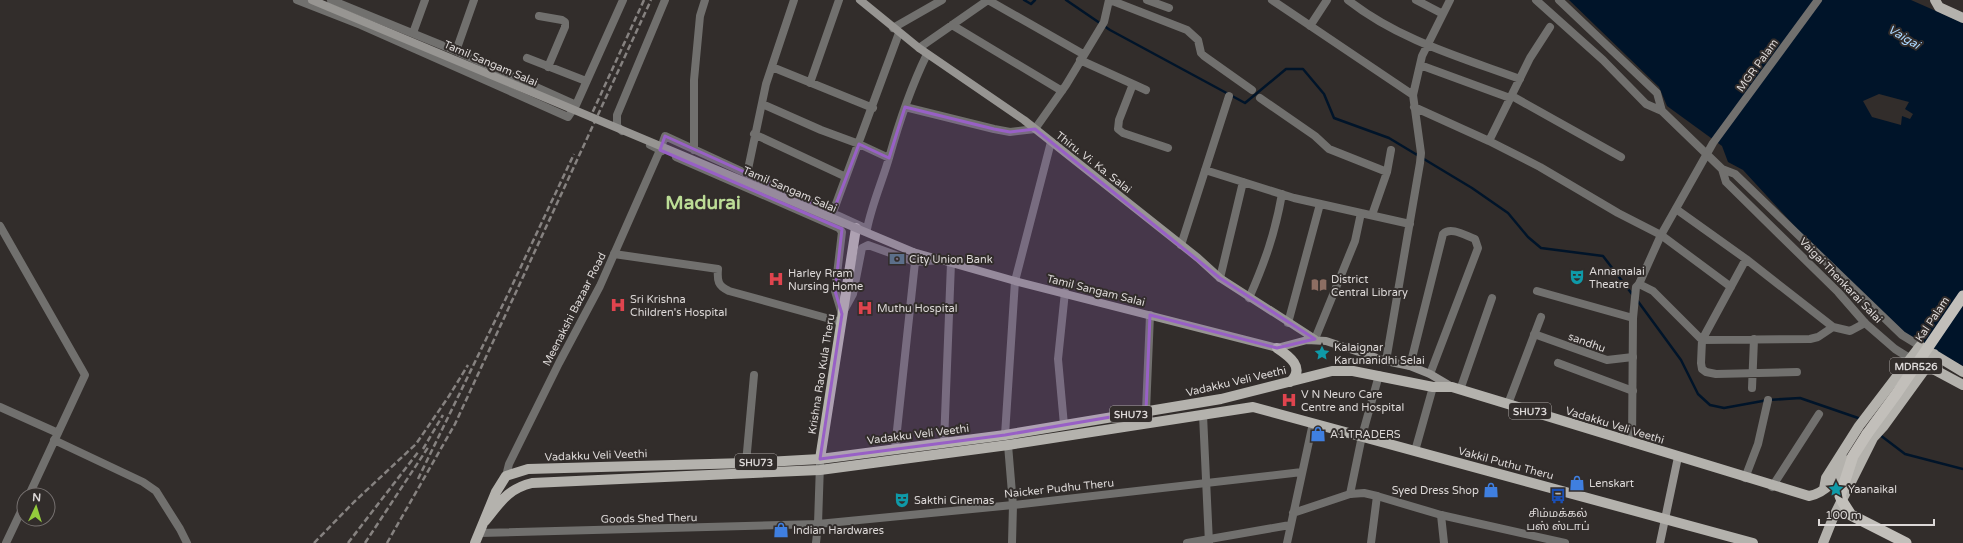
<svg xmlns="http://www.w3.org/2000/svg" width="1963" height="543" font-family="'Varela Round','Noto Sans Tamil',sans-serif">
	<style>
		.water { fill: #001429; fill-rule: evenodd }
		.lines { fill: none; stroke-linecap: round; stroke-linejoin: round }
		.stream { stroke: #001429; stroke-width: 2.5 }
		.minor { stroke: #71706e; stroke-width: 8 }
		.tertiary { stroke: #71706e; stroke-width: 8 }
		.secondary { stroke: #979592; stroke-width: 8 }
		.primary { stroke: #b4b2ad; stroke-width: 10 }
		.trunk { stroke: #c2bfba; stroke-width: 11 }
		.rail { stroke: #868280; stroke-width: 2.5; stroke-dasharray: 6 3; stroke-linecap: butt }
		.secondary-bridge { stroke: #979592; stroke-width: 8 }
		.trunk-bridge { stroke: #c2bfba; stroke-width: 11 }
		.marked { fill: #9860c6; fill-opacity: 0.2; stroke: #9860c6; stroke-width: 3; stroke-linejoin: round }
		.labels { text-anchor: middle; stroke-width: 4; stroke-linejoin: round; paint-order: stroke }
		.shield { fill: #322d2b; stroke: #a9a5a3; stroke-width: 1 }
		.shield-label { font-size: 10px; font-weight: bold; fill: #dcd8d7 }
		.street-label { font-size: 11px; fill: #dcd8d7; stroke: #322d2b }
		.poi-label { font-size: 11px; fill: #dcd8d7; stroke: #322d2b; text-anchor: start }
		.water-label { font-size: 12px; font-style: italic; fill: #abd6fd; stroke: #322d2b }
		.town-label { font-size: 19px; font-weight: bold; fill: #bcdd96; stroke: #322d2b }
	</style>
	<rect width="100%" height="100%" fill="#322d2b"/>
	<path class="water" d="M1569 0H1911L1963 23V366L1905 334 1801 233 1743 170 1728 162 1722 146 1667 106 1659 87ZM1879 94 1909 102 1905 109 1913 114 1910 119 1902 116 1901 125 1872 117 1863 101Z"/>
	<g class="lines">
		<path class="stream" d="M1024 0 1031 4 1035 0
			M1066 0 1110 30 1245 103 1286 69H1303L1324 94 1334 118 1389 138 1472 188 1508 213 1528 237 1541 248 1603 256 1632 294
			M1637 300 1681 360 1698 394 1710 405 1724 408 1768 400 1800 398 1861 419
			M1880 435 1905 454 1963 469"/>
		<path class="minor" d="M297 0 361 25 568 117 576 105 623 0
			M331 0 456 51 576 105
			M1110 0 1187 30 1198 40 1201 53 1204 56 1252 90
			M1147 0 1169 8
			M1272 0 1413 95
			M1348 0C1399 40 1460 57 1520 79
			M1416 0 1443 14
			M539 16 562 20 565 22V27L548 67
			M952 25 1062 91
			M1310 26 1327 0
			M893 28 942 0
			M413 33 425 0
			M919 48 988 0 1083 54
			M456 51 474 0
			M527 58 586 81
			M1080 60 1146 90
			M1420 65 1510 98
			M772 67 873 108
			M810 83 839 0
			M1133 84 1119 120 1118 129 1123 133 1168 148
			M1512 96 1621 157
			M1260 98 1315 136 1329 149 1387 172
			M762 104 821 130 859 144 889 158
			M905 107 994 129 1010 132 1035 129 1066 85 1104 22 1109 0
			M1414 107 1489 141 1540 167 1618 213 1661 235 1731 287
			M754 134 846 177
			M1489 141 1530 58 1550 27
			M694 150V80L700 16 705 0
			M662 151 660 150 665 136 867 229C872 204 882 182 889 158 899 122 911 87 927 54
			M676 157 839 228 842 232 835 291 842 314 853 294 862 248 868 245 915 262 940 260
			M1205 170 1294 198 1410 224
			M747 174 766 84 794 0
			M1676 209 1746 259 1833 327 1850 331 1865 323
			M833 212 899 33
			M1372 215 1387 172 1391 150
			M0 226 85 375 29 495
			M1181 245 1229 96
			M614 254 718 269C717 281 718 286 729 291L841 322
			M1746 259 1702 340 1701 363 1702 369 1706 372 1716 374 1797 372
			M1220 278 1243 182
			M1639 284 1653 291 1702 340 1810 339 1818 337 1833 327
			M1537 291 1633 318
			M1249 298C1265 262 1275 233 1282 194
			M1288 323 1320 204
			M1534 334 1607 360 1633 357
			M1315 339 1355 241 1361 213
			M1386 361 1420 163 1421 153 1413 95 1422 56 1450 0
			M1558 363 1633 391
			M1410 366 1443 234C1451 226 1466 236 1475 239L1478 248 1430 374
			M1752 388 1754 339
			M1460 390 1492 298
			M1508 404 1541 317
			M0 407 58 433
			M1146 411 1150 315
			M1203 415 1209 543
			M1064 425 1058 359 1065 292
			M1005 435 1015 281 1051 142
			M54 440 143 482 156 491 180 529 187 543
			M944 443 951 263
			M1008 445 1013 505 1012 543
			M895 449 915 262
			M1415 451 1433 387
			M746 463 754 375
			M1745 478 1758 444 1768 400
			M1772 487 1819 414
			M1350 494 1362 436 1379 375
			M1441 515 1444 543
			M6 543 24 505
			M1371 543 1377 496"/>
		<path class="tertiary" d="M1536 0 1603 60 1646 104 1662 111 1722 169 1735 174 1902 335 1920 346
			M1559 0 1657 93 1662 111
			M622 131 617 126V115L665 0
			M1722 169 1726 182 1838 292 1865 323 1895 349 1911 359
			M1632 443 1633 318 1636 287 1639 284 1661 235 1713 143 1818 0
			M506 476 509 464 559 363 600 286 660 150 650 145
			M1293 513 1350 494 1364 493 1377 496 1441 515 1565 543
			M480 533 818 524 1013 505 1302 472
			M816 543 818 524 820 464
			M1187 543 1290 525
			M1287 543 1313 423"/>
		<path class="secondary" d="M860 0 919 48 1024 120 1198 258 1220 278 1315 339
			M913 252 1015 281 1277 348 1307 340 1326 341 1386 361 1410 366 1430 374 1452 387
			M1660 543 1678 457"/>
		<path class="primary" d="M1935 0 1939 7 1963 18
			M1277 348C1289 356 1306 368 1290 382
			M1922 363 1963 385
			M820 459 856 228
			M506 476 528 469 746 463 820 459 1005 435 1221 399 1332 371H1353L1433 387H1452L1809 496C1828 493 1840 473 1850 459
			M1824 489 1826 478 1859 426 1920 346 1963 372
			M485 521C500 503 507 489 532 483L820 470 1008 445 1253 407 1753 543
			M475 543 496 492 506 476
			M1823 543 1833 518 1873 438 1883 427 1928 365 1934 354"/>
		<path class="trunk" d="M1867 434 1853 456 1840 496 1842 501 1851 515 1906 543"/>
		<path class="rail" d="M589 120 644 0
			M423 449 443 415
			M418 479 509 292 574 154
			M314 543 354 502 416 444 449 396 468 365
			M348 543 419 451
			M365 543 429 446
			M387 543 455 424 651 0"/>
		<path class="secondary-bridge" d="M312 0 913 252"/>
		<path class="trunk-bridge" d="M1867 434 1897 393 1963 296"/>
	</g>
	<path class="marked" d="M905 107 994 129 1010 132 1035 129 1220 278 1315 339 1277 348 1150 315 1146 411 1005 435 820 459 842 314 835 291 842 229 660 150 665 136 833 212 859 144 889 158Z"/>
	<defs>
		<symbol id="bank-bare" viewBox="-9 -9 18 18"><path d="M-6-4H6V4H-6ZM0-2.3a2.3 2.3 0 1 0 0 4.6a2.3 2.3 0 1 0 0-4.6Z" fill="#5c6f8a" stroke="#322d2b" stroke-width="2.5" paint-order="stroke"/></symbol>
		<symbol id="theatre-bare" viewBox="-9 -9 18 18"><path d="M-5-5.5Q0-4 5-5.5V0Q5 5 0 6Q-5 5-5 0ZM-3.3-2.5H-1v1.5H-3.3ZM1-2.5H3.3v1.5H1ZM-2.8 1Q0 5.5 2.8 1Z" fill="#0f9aa8" stroke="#322d2b" stroke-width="2.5" paint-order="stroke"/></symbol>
		<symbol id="hospital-bare" viewBox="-9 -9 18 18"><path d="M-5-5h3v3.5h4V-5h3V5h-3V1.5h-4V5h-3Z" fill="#e0444e" stroke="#322d2b" stroke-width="2.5" paint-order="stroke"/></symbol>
		<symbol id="library-bare" viewBox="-9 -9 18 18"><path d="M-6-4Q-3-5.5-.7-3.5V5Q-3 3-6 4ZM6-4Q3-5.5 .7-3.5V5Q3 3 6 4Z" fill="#8d6e63" stroke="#322d2b" stroke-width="2.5" paint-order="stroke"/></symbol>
		<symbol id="sight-bare" viewBox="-9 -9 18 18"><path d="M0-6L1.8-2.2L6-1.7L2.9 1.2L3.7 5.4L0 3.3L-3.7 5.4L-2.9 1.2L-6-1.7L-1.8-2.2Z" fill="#0f9aa8" stroke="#322d2b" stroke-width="2.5" paint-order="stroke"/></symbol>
		<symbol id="shop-bare" viewBox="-9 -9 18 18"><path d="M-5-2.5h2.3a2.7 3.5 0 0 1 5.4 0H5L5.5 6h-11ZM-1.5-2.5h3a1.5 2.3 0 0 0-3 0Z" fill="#3f7fe0" stroke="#322d2b" stroke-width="2.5" paint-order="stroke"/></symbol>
		<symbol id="bus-bare" viewBox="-9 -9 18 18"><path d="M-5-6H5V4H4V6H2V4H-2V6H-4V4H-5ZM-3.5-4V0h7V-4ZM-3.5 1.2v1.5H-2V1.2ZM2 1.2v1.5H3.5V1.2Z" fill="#1a4fb4" stroke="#322d2b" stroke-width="2.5" paint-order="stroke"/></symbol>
	</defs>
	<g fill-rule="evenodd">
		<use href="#bank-bare" x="886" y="248" width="22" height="22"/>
		<use href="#theatre-bare" x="1566" y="266" width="22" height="22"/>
		<use href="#hospital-bare" x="765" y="268" width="22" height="22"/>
		<use href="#library-bare" x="1308" y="274" width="22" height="22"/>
		<use href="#hospital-bare" x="607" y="294" width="22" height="22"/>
		<use href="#hospital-bare" x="854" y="297" width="22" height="22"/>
		<use href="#sight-bare" x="1311" y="342" width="22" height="22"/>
		<use href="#hospital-bare" x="1278" y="389" width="22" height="22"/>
		<use href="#shop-bare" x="1307" y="423" width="22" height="22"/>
		<use href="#shop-bare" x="1566" y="472" width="22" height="22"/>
		<use href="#sight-bare" x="1825" y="478" width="22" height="22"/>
		<use href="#shop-bare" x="1480" y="479" width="22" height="22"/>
		<use href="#bus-bare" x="1547" y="485" width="22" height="22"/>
		<use href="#theatre-bare" x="891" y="489" width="22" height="22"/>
		<use href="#shop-bare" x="770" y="519" width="22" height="22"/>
	</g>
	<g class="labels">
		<g class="shield">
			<rect x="1890" y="358" width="52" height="16" rx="3"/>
			<rect x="1509" y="403" width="42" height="16" rx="3"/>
			<rect x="1110" y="406" width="42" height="16" rx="3"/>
			<rect x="735" y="454" width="42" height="16" rx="3"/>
		</g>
		<g class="shield-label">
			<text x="1916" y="370">MDR526</text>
			<text x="1530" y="415">SHU73</text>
			<text x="1131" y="418">SHU73</text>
			<text x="756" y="466">SHU73</text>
		</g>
		<g class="street-label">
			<text transform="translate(491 63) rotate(23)" y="4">Tamil Sangam Salai</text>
			<text transform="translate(1757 65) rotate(-54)" y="4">MGR Palam</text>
			<text transform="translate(1094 162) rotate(38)" y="4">Thiru. Vi. Ka. Salai</text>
			<text transform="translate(790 189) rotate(23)" y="4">Tamil Sangam Salai</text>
			<text transform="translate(1841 280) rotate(46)" y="4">Vaigai Thenkarai Salai</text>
			<text transform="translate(1096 290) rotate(14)" y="4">Tamil Sangam Salai</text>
			<text transform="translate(574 309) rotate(-63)" y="4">Meenakshi Bazaar Road</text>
			<text transform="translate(1932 319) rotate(-56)" y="4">Kal Palam</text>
			<text transform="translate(1587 342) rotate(20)" y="4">sandhu</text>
			<text transform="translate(821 374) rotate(-81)" y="4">Krishna Rao Kula Theru</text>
			<text transform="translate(1236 381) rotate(-13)" y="4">Vadakku Veli Veethi</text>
			<text transform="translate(1615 425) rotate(17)" y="4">Vadakku Veli Veethi</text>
			<text transform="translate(918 434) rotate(-7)" y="4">Vadakku Veli Veethi</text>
			<text transform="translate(596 455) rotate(-2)" y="4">Vadakku Veli Veethi</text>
			<text transform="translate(1506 463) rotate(15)" y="4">Vakkil Puthu Theru</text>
			<text transform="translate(1059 488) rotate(-6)" y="4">Naicker Pudhu Theru</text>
			<text transform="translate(649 518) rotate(-1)" y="4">Goods Shed Theru</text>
		</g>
		<g class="poi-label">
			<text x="909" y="263">City Union Bank</text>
			<text x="1589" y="275">Annamalai<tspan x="1589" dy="13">Theatre</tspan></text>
			<text x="788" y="277">Harley Rram<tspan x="788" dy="13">Nursing Home</tspan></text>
			<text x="1331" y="283">District<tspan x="1331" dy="13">Central Library</tspan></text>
			<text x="630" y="303">Sri Krishna<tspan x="630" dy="13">Children's Hospital</tspan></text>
			<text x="877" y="312">Muthu Hospital</text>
			<text x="1334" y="351">Kalaignar<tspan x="1334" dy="13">Karunanidhi Selai</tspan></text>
			<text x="1301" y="398">V N Neuro Care<tspan x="1301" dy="13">Centre and Hospital</tspan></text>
			<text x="1330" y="438">A1 TRADERS</text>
			<text x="1589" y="487">Lenskart</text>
			<text x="1848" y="493">Yaanaikal</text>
			<text x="1479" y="494" text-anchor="end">Syed Dress Shop</text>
			<text x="914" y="504">Sakthi Cinemas</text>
			<text x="1558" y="517" text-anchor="middle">சிம்மக்கல்<tspan x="1558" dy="13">பஸ் ஸ்டாப்</tspan></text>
			<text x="793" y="534">Indian Hardwares</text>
		</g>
		<g class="water-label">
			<text transform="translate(1904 37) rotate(31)" y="4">Vaigai</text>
		</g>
		<g class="town-label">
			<text x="703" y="209">Madurai</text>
		</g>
	</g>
	<g transform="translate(36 507) rotate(4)"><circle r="19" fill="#322d2b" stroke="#767170"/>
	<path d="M0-3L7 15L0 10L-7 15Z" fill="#94cc3c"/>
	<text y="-6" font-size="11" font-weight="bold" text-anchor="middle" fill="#dcd8d7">N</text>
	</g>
	<path d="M1819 519v6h115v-6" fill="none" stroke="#dcd8d7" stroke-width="2"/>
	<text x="1825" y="519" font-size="12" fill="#dcd8d7" stroke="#322d2b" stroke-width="3" paint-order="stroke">100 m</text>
</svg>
